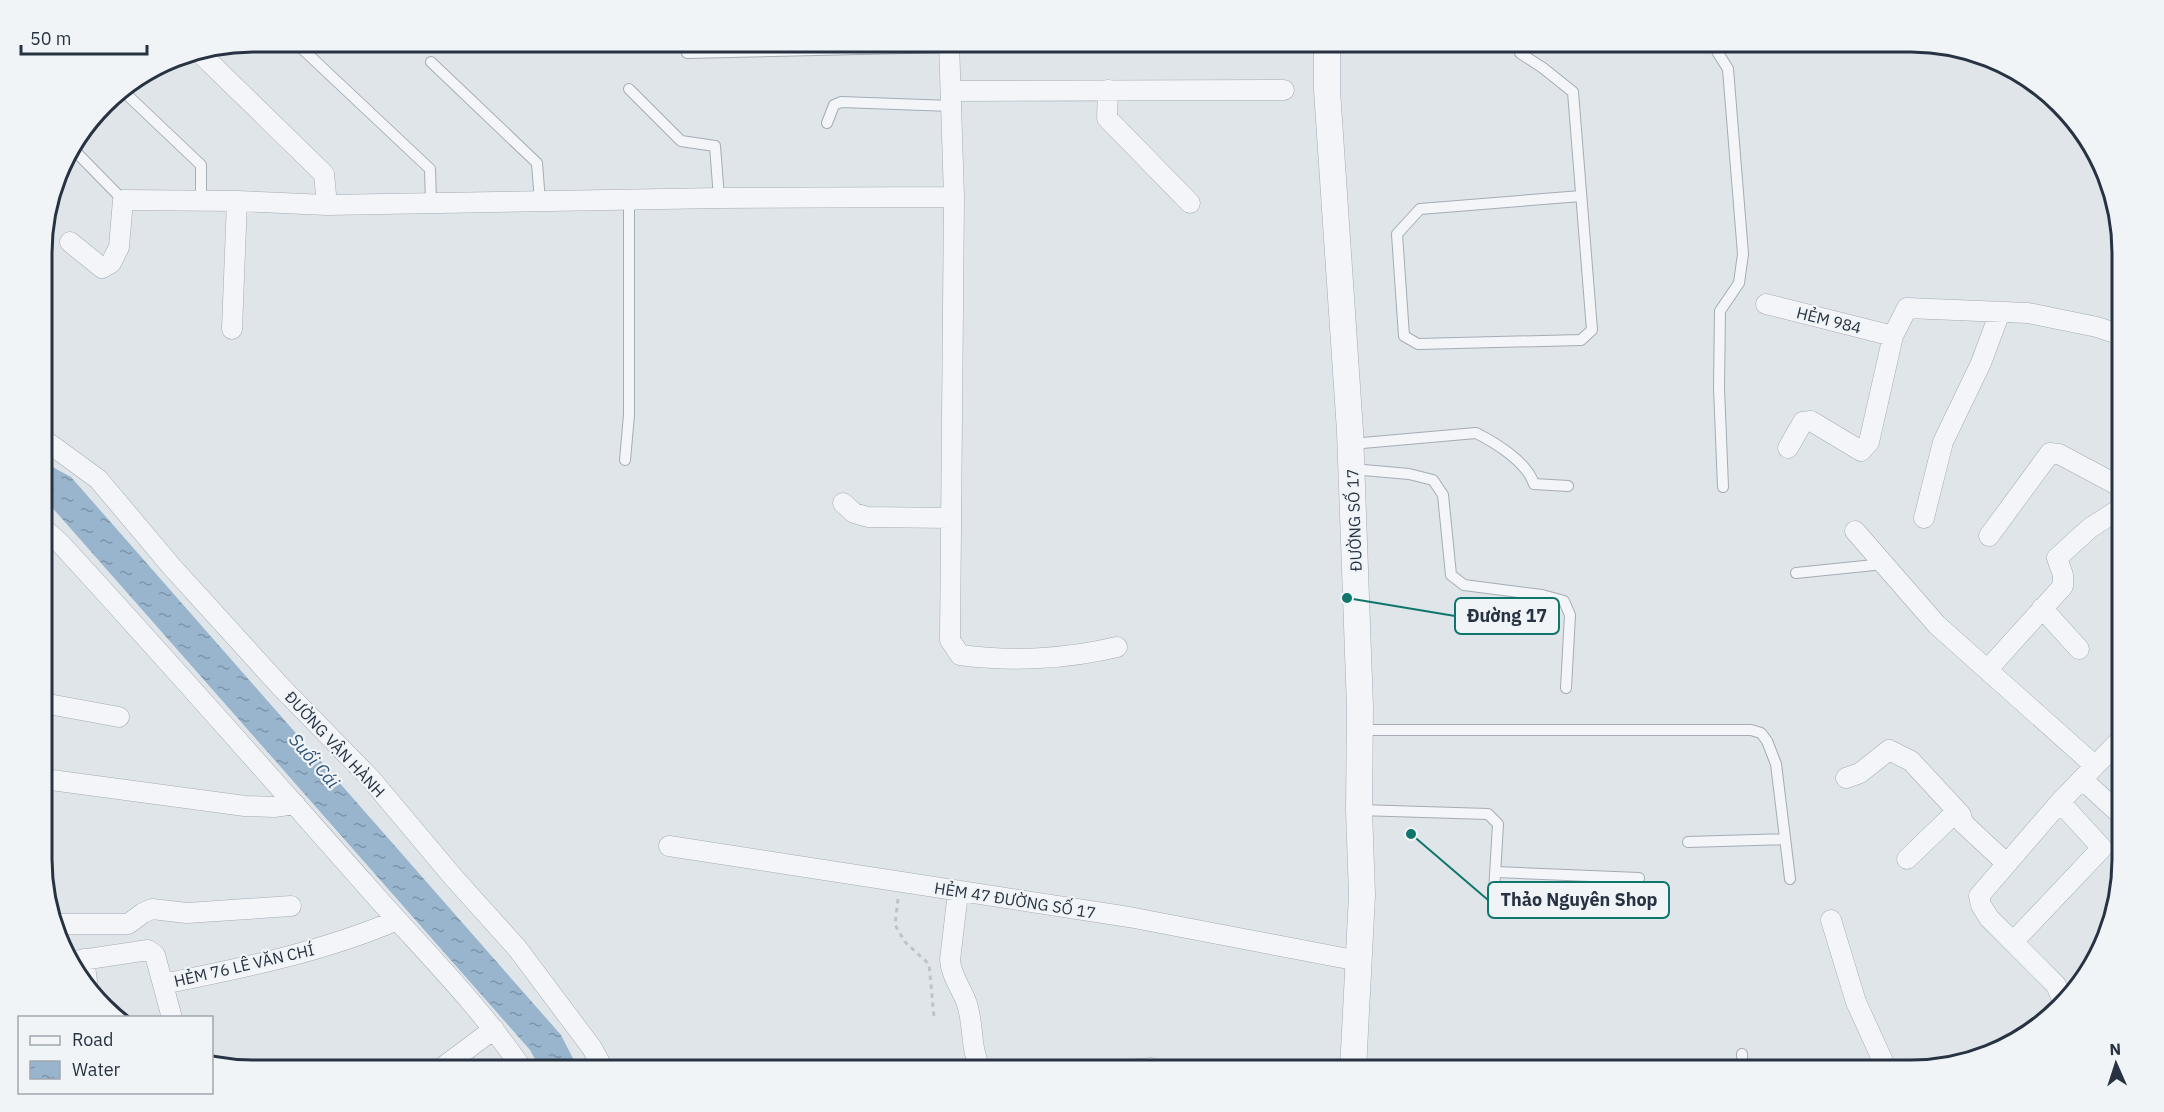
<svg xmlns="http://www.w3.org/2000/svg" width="2164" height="1112" font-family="'IBM Plex Sans',sans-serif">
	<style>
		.water { fill: url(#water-ripples) }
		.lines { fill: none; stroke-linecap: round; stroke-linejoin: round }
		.service-casing { stroke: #a5acb5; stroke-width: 12 }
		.minor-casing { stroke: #a5acb5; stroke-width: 21 }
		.tertiary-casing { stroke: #a5acb5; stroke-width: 27 }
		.path { stroke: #bec3c9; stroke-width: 3; stroke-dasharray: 4.5 4.5; stroke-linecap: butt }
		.service { stroke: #f3f5f8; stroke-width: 10 }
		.minor { stroke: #f3f5f8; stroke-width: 20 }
		.tertiary { stroke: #f3f5f8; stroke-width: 26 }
		.labels { text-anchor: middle; stroke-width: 4.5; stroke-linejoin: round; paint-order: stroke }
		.street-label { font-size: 16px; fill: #273343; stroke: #f0f4f7 }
		.water-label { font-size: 18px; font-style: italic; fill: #2e547a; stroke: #f0f4f7 }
		.rim { fill: none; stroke: #273343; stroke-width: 3 }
		.leader { fill: none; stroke: #0f766e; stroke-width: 2 }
		.callout-dot { fill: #0f766e; stroke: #f0f4f7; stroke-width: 2 }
		.callout { fill: #f0f4f7; stroke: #0f766e; stroke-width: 2 }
		.callout-label { font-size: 18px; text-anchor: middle; font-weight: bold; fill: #273343 }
	</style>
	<defs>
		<pattern id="water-ripples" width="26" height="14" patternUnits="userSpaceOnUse" patternTransform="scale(1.5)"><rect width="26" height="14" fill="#99b5cd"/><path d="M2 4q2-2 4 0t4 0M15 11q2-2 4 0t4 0" fill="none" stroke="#7d94a8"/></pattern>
	</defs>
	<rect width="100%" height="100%" fill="#e0e5ea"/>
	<path class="water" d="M43 462 71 477 561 1035 579 1070H541L530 1050 49 504 43 501Z"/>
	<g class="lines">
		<defs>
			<path id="service" d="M295 42 430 169 431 203
				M1523 42 1520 53 1543 68 1573 92 1592 330 1581 340 1418 344 1404 336 1397 234 1420 209 1581 196
				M1714 42 1718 53 1728 69 1743 254 1739 283 1720 311 1719 388 1723 487
				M687 53 949 47
				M431 62 537 163 540 202
				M629 89 681 141 715 146 719 198
				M122 90 201 165V200
				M827 123 834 105 841 102 951 106
				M73 149 123 200
				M1351 444 1476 433C1496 443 1527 462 1534 484L1568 486
				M625 460 629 415V200
				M1352 469 1409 474 1433 480 1443 495 1451 575 1464 585 1542 595 1564 601 1570 615 1566 688
				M1796 573 1884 564
				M1360 730H1751L1761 733 1767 741 1776 764 1790 879
				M1359 810 1488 814 1498 824 1493 909
				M1688 842 1785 839
				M1496 872 1639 878
				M1742 1054 1743 1070"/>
			<path id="minor" d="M949 42 954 197 950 640 960 655C1011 662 1067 659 1117 647
				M200 53 324 174 327 205
				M1108 90 1107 118 1190 203
				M951 91 1284 90
				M70 242 102 268 111 263 119 247 123 200 237 201 327 205 719 198 954 197
				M1766 304 1893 336
				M232 329 237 201
				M43 439 98 479 172 567 281 687 370 778 454 878 517 948 592 1048 604 1070
				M1788 448 1803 422 1811 421 1861 451 1869 442 1893 336 1907 308 2028 313 2097 327 2121 335
				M843 503 854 513 868 517 951 518
				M1924 518 1943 442 1981 363 2000 312
				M43 528 60 543C163 655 264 770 365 884 418 945 478 1003 523 1070
				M1855 531 1937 625 2094 765
				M1989 536 2050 453 2059 454 2121 487
				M2042 608 2079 649
				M1988 669 2063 586V575L2057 558 2090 528 2121 508
				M43 703 119 717
				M1846 778 1860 773 1889 750 1911 761 1961 815 1963 823 2006 863
				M44 779 245 806 274 807 295 804
				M2082 779 2122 816
				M669 846 1129 917 1359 961
				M1907 859 1957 811
				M958 892 950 960C951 976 962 989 967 1004 974 1026 970 1049 981 1070
				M1831 920 1856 1002 1887 1070
				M60 924H128L143 913 152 909 187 913 291 906
				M2013 942 2102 848 2060 802
				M84 959 88 989
				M75 961 148 950 155 955 172 1018
				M163 984C242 968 323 952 397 920
				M2061 997 2056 985 1989 918 1981 905 1979 896 2060 802 2122 738
				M439 1070 494 1029
				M1128 1070 1151 1068"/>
			<path id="tertiary" d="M1327 42V90L1350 431 1360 708 1359 810 1362 895 1353 1070"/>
		</defs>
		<use href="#service" class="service-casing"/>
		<use href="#minor" class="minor-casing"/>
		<use href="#tertiary" class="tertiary-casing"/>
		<path class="path" d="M898 899 895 925 905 942 929 964 934 1017"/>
		<use href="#service" class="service"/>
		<use href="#minor" class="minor"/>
		<use href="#tertiary" class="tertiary"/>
	</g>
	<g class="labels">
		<g class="street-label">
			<text transform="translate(1829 320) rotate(14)" y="6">HẺM 984</text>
			<text transform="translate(1354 520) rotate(-92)" y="6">ĐƯỜNG SỐ 17</text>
			<text transform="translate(335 744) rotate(47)" y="6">ĐƯỜNG VẬN HÀNH</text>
			<text transform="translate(1015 900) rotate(9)" y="6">HẺM 47 ĐƯỜNG SỐ 17</text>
			<text transform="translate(244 965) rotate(-13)" y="6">HẺM 76 LÊ VĂN CHÍ</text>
		</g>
		<g class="water-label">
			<text transform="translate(314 761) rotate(49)" y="6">Suối Cái</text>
		</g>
	</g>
	<path d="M0 0H2164V1112H0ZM253 52H1911A201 201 0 0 1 2112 253V859A201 201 0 0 1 1911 1060H253A201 201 0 0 1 52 859V253A201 201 0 0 1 253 52Z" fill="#f0f4f7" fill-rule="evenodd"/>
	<path class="rim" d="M253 52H1911A201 201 0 0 1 2112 253V859A201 201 0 0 1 1911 1060H253A201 201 0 0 1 52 859V253A201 201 0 0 1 253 52Z"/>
	<path class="leader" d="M1347 598L1455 616M1411 834L1488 900"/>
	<g class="callout-dot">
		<circle cx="1347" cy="598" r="6"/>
		<circle cx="1411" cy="834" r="6"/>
	</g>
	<g class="callout">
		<rect x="1455" y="598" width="104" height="36" rx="6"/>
		<rect x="1488" y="882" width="181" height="36" rx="6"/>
	</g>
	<g class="callout-label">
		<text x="1507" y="622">Đường 17</text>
		<text x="1579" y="906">Thảo Nguyên Shop</text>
	</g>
	<rect x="18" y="1016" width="195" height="78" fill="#f0f4f7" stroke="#a0a7af" stroke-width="1.5"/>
	<rect x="30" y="1036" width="30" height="9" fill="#f3f5f8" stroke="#a0a7af" stroke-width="1.5"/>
	<text x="72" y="1046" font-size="18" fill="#273343">Road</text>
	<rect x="30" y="1061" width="30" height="18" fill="url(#water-ripples)" stroke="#a0a7af" stroke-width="1.5"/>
	<text x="72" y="1076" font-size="18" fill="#273343">Water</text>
	<g transform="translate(2116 1064) rotate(357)" stroke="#f0f4f7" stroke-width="4.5" paint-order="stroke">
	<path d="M0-4.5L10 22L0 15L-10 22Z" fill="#273343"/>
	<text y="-9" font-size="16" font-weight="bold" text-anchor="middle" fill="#273343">N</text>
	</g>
	<path d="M21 45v9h126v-9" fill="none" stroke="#273343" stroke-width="3"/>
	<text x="30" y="45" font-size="18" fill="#273343" stroke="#f0f4f7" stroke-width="4.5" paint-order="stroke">50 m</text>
</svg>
